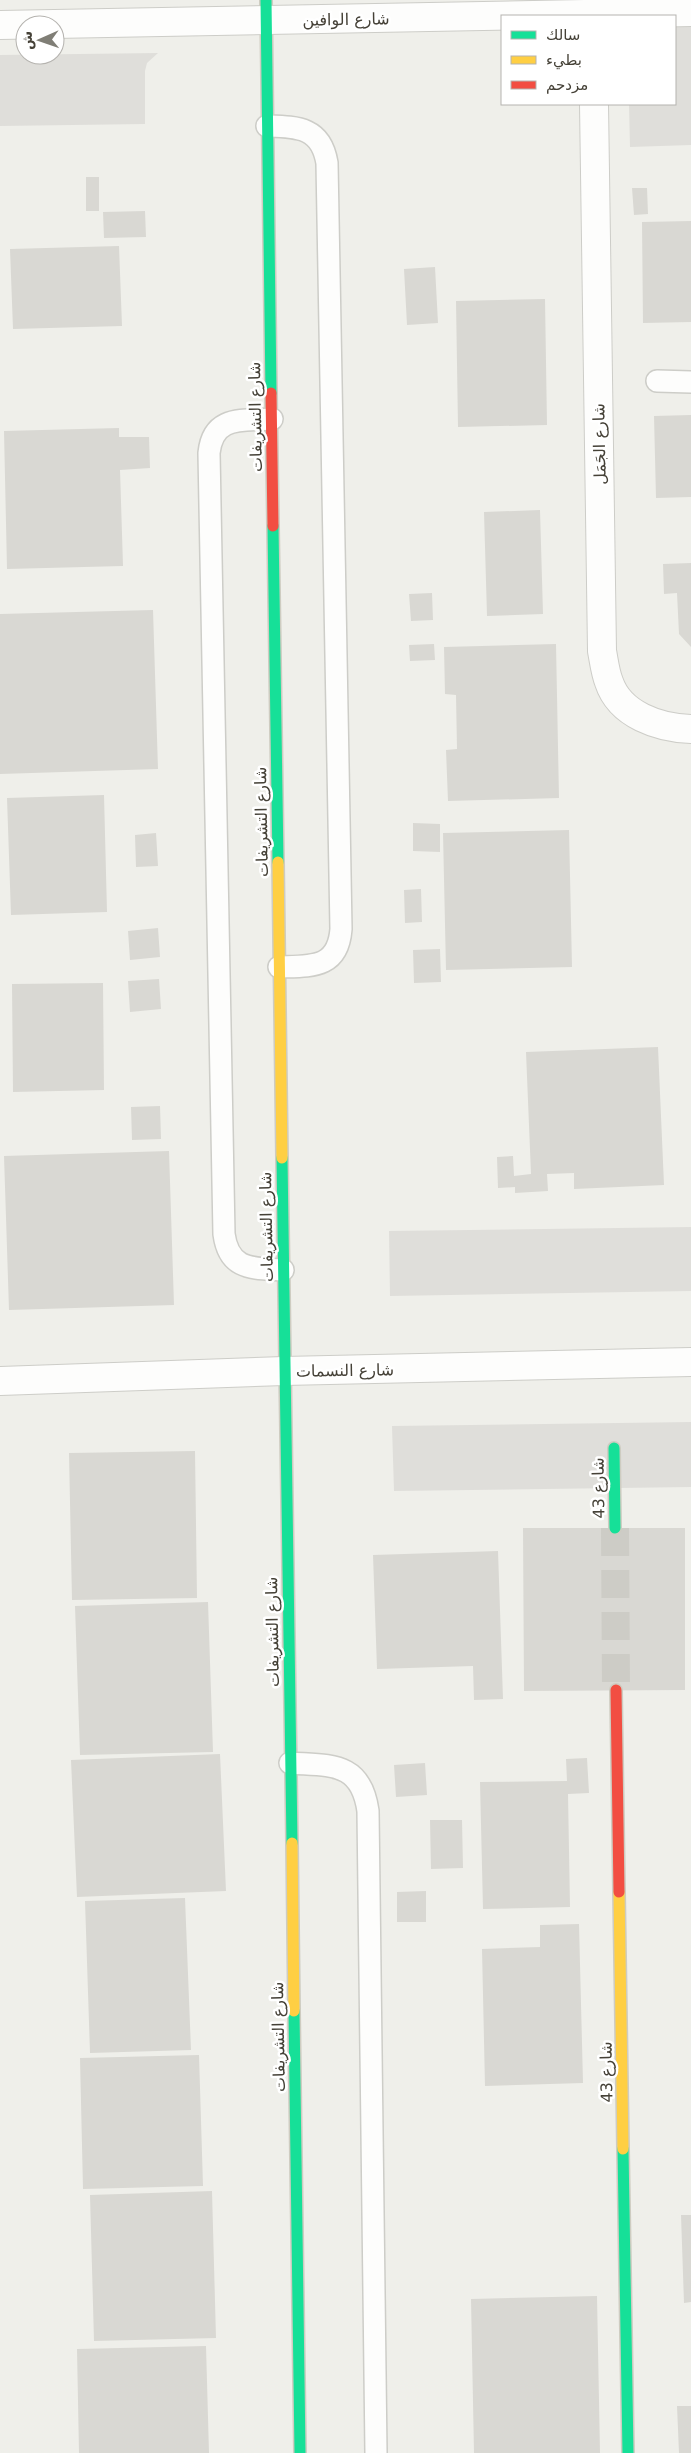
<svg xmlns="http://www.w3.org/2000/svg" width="691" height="2453" font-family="'DejaVu Sans',Cairo,sans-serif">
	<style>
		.parking { fill: #dfdeda }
		.building { fill: #d9d8d3 }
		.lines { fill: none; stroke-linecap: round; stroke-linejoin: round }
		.secondary-tunnel { stroke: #cdccc6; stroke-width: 28; stroke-dasharray: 28 14; stroke-linecap: butt }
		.lane-casing { stroke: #cdcdc8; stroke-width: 24 }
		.street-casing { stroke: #cdcdc8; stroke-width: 30 }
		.fast-casing { stroke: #ceccc1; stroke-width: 14 }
		.slow-casing { stroke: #ceccc1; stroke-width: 14 }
		.jam-casing { stroke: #ceccc1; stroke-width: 14 }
		.lane { stroke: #fdfdfc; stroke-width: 21 }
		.street { stroke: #fdfdfc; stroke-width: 28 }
		.fast { stroke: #16e098; stroke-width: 11 }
		.slow { stroke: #ffcf43; stroke-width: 11 }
		.jam { stroke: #f24e42; stroke-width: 11 }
		.labels { text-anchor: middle; stroke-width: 5; stroke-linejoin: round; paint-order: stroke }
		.street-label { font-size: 16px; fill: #454137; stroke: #fff }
	</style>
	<rect width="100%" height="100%" fill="#efefea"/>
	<path class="parking" d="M691 0V145L630 147 629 104H675V16Z
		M158 53 147 63 145 71V124L0 126V55Z
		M691 1227V1291L390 1296 389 1231Z
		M691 1422V1487L394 1491 392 1426Z"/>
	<path class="building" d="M86 177H99V211H86Z
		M632 188H647L648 214 634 215Z
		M145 211 146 237 104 238 103 212Z
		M691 221V322L643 323 642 222Z
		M119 246 122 326 13 329 10 249Z
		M435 267 438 323 407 325 404 269Z
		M545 299 547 425 458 427 456 301Z
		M691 415V497L656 498 654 416Z
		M119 428V437H149L150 468 120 470 123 566 7 569 4 431Z
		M540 510 543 614 487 616 484 512Z
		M691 563V647L679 634 677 593 664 594 663 564Z
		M432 593 433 620 411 621 409 594Z
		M153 610 158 769 0 774V614Z
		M434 644 435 660 410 661 409 645Z
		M556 644 559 798 448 801 446 750 457 749 456 695 445 694 444 647Z
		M104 795 107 912 11 915 7 798Z
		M413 823 440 824V852L413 851Z
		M569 830 572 967 446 970 443 833Z
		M156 833 158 866 136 867 135 835Z
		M421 889 422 922 405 923 404 890Z
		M158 928 160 957 130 960 128 931Z
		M440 949 441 982 414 983 413 950Z
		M159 979 161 1009 130 1012 128 981Z
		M103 983 104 1090 13 1092 12 984Z
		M658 1047 664 1185 574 1189V1173L547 1174 548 1191 515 1193V1187L498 1188 497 1157 513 1156 514 1176 531 1174 526 1052Z
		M160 1106 161 1139 132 1140 131 1107Z
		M169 1151 174 1305 9 1310 4 1156Z
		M195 1451 197 1598 72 1600 69 1453Z
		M523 1528H685V1690L524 1691Z
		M498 1551 503 1699 474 1700 473 1666 377 1669 373 1555Z
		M208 1602 213 1752 80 1755 75 1606Z
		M220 1754 226 1891 77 1897 71 1760Z
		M587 1758 589 1793 568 1794 570 1907 483 1909 480 1782 567 1781 566 1759Z
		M425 1763 427 1795 396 1797 394 1765Z
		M430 1820H462L463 1868 431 1869Z
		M426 1891V1922H397V1892Z
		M185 1898 191 2050 90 2053 85 1901Z
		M579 1924 583 2083 485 2086 482 1949 540 1947V1925Z
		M199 2055 203 2186 83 2189 80 2058Z
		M212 2191 216 2338 94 2341 90 2195Z
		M681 2215H691V2302L684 2303Z
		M597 2296 600 2453H474L471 2299Z
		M206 2346 209 2453H79L77 2349Z
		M677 2406H691V2453H679Z"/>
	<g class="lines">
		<path class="secondary-tunnel" d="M615 1528 616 1690"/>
		<defs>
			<path id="lane" d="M267 126C298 127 321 127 327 163L341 929C338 969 311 966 279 967
				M657 381 691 382
				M272 419C242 421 213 415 209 453L224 1234C229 1271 253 1268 283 1270
				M290 1763C330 1766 361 1761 368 1811L376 2453"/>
			<path id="street" d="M0 25 691 12
				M594 104 602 651C604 661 605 672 609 682 620 715 659 728 691 729
				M0 1381 284 1371 691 1362"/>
			<path id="fast" d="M266 0 271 393
				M273 526 278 862
				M282 1158 292 1843
				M614 1448 615 1528
				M294 2011 300 2453
				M623 2149 628 2453"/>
			<path id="slow" d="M278 862 282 1158
				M292 1843 294 2011
				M619 1892 623 2149"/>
			<path id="jam" d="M271 393 273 526
				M616 1690 619 1892"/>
		</defs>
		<use href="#lane" class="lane-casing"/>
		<use href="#street" class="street-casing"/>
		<use href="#fast" class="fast-casing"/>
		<use href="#slow" class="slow-casing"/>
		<use href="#jam" class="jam-casing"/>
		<use href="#lane" class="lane"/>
		<use href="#street" class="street"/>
		<use href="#fast" class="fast"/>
		<use href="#slow" class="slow"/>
		<use href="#jam" class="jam"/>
	</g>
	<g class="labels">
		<g class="street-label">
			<text transform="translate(346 19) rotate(-1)" y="6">شارع الوافين</text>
			<text transform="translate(255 417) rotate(-91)" y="6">شارع التشريفات</text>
			<text transform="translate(599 444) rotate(-91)" y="6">شارع الجَمَل</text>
			<text transform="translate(261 822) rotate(-91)" y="6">شارع التشريفات</text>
			<text transform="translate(266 1227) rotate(-91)" y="6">شارع التشريفات</text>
			<text transform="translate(345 1370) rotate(-1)" y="6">شارع النسمات</text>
			<text transform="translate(598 1488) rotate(-91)" y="6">شارع 43</text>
			<text transform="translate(272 1632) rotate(-91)" y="6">شارع التشريفات</text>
			<text transform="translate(278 2037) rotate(-91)" y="6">شارع التشريفات</text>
			<text transform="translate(606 2072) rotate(-91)" y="6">شارع 43</text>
		</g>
	</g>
	<rect x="501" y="15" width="175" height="90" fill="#ffffff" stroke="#b5b3af"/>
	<rect x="511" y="31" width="25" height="8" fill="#16e098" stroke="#b5b3af"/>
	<text x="546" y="40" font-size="15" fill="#454137">سالك</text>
	<rect x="511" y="56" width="25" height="8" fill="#ffcf43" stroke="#b5b3af"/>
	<text x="546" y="65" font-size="15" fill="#454137">بطيء</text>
	<rect x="511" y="81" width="25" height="8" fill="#f24e42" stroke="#b5b3af"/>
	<text x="546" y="90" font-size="15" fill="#454137">مزدحم</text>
	<g transform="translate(40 40) rotate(268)"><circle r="24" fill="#ffffff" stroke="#b5b3af"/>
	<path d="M0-4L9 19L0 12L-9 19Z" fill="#807e76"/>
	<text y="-8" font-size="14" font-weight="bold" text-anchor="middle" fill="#454137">ش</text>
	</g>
</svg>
